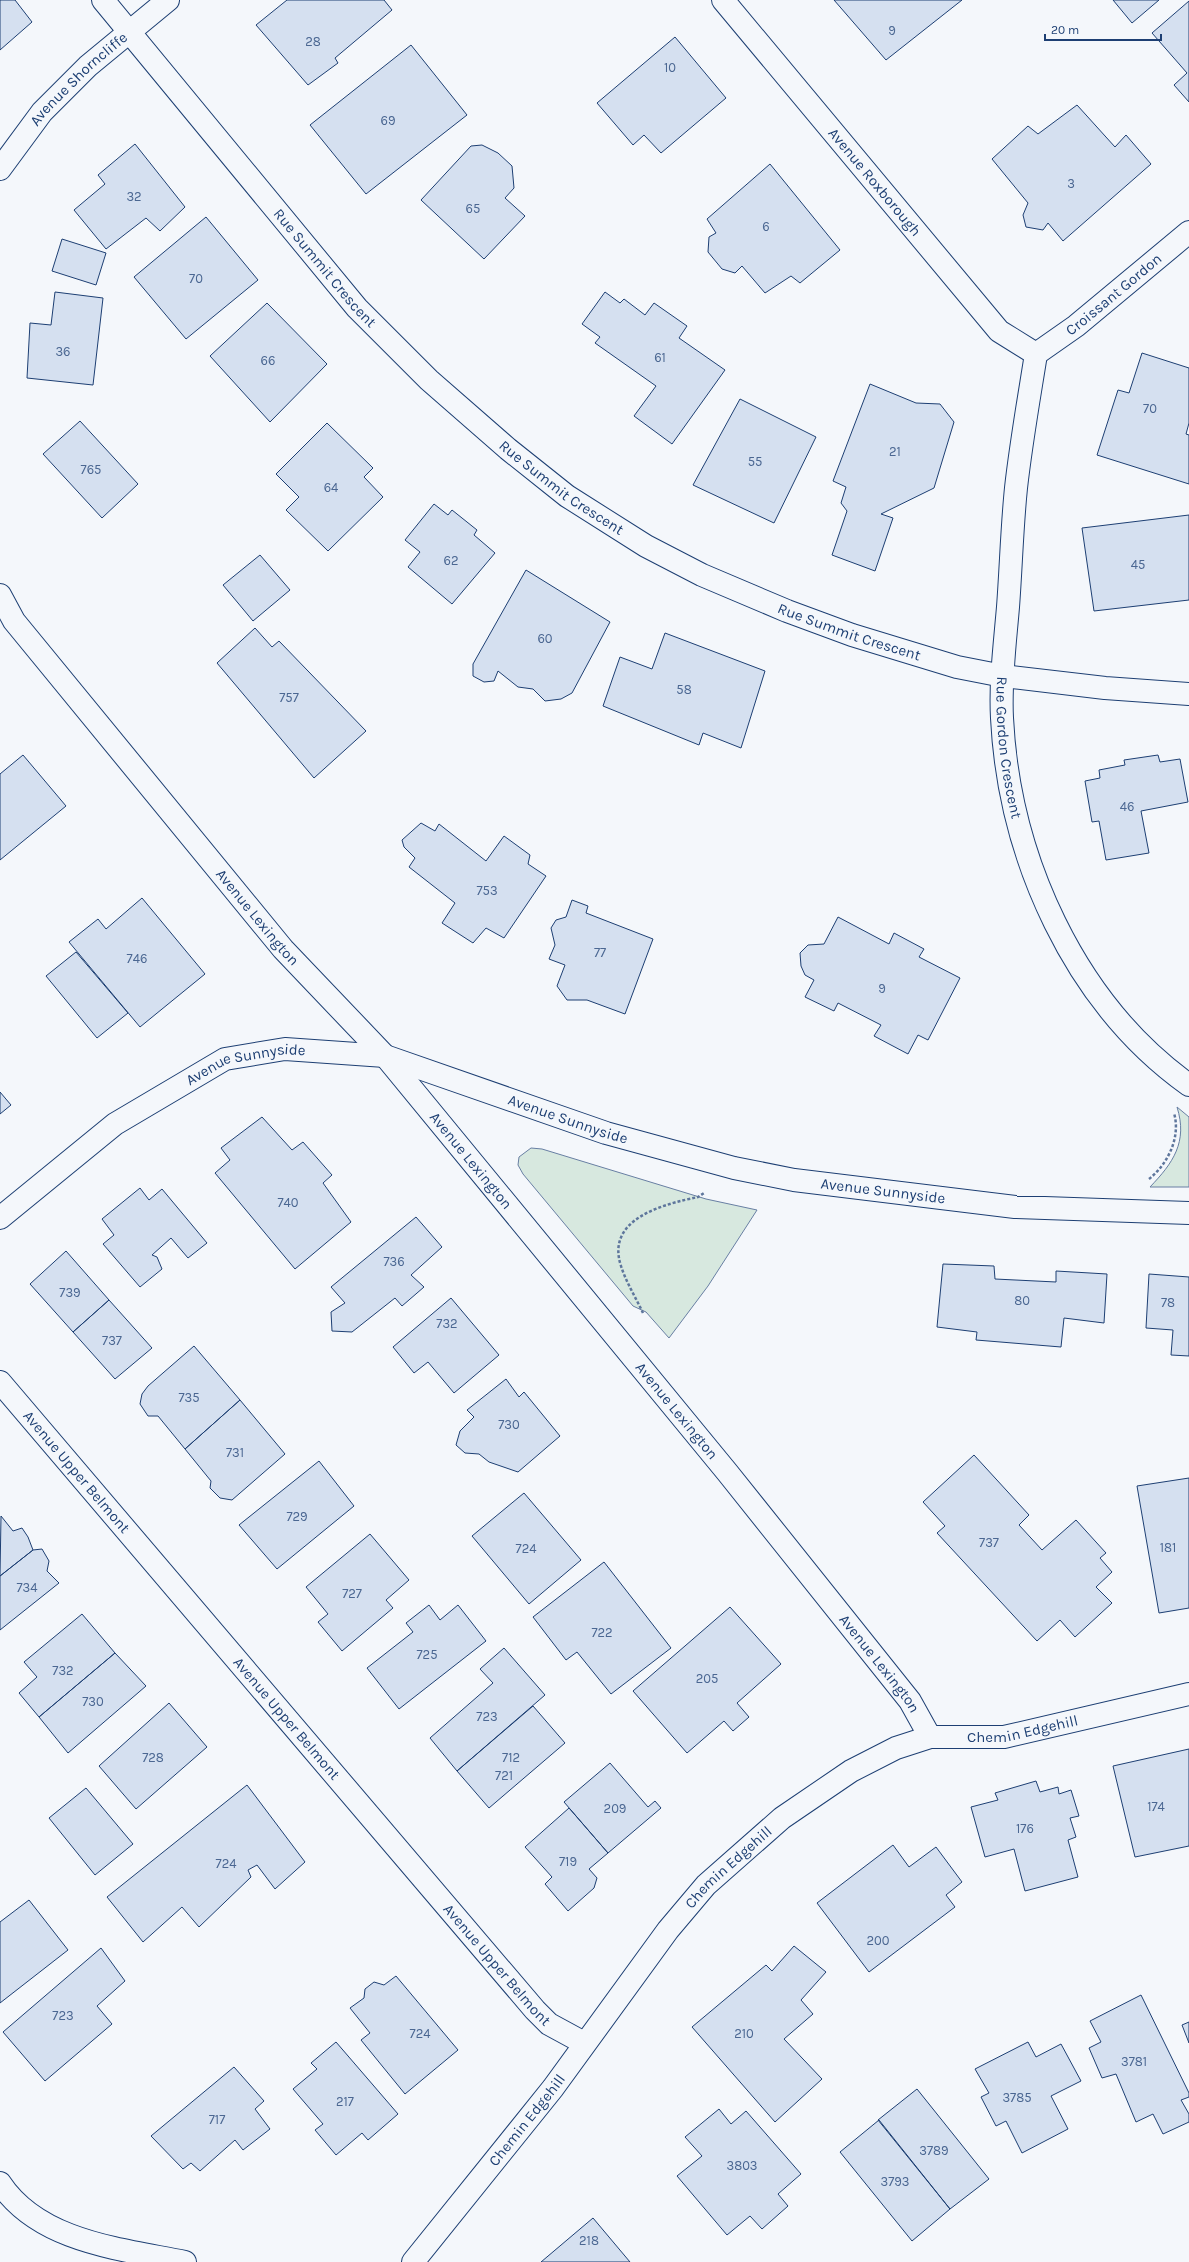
<svg xmlns="http://www.w3.org/2000/svg" width="1189" height="2262" font-family="Karla,sans-serif">
	<style>
		.green { fill: #d7e8df; stroke: #687fa3 }
		.building { fill: #d5e0f0; stroke: #1d3f73 }
		.lines { fill: none; stroke-linecap: round; stroke-linejoin: round }
		.minor-casing { stroke: #1d3f73; stroke-width: 24 }
		.path { stroke: #5e769c; stroke-width: 2.5; stroke-dasharray: 3 2; stroke-linecap: butt }
		.minor { stroke: #f4f7fb; stroke-width: 22 }
		.labels { text-anchor: middle; stroke-width: 3; stroke-linejoin: round; paint-order: stroke }
		.number-label { font-size: 13px; fill: #4b6792 }
		.street-label { font-size: 15px; fill: #1d3f73; stroke: #f4f7fb }
	</style>
	<rect width="100%" height="100%" fill="#f4f7fb"/>
	<path class="green" d="M1177 1107 1189 1117V1187H1150C1173 1163 1188 1142 1177 1107Z
		M531 1148 542 1149 706 1199 757 1210 708 1286 669 1338 646 1312 633 1306 523 1174 518 1165 519 1157Z"/>
	<path class="building" d="M0 0H15L32 22 0 50Z
		M287 0H384L392 10 335 58 338 63 308 85 256 25Z
		M834 0H962L886 60Z
		M1113 0H1159L1132 23Z
		M1189 1V102L1174 85 1187 73 1152 33Z
		M675 37 726 98 661 153 644 135 633 145 597 103Z
		M411 45 467 115 366 194 310 125Z
		M1077 105 1115 147 1126 135 1151 164 1063 241 1048 223 1043 230 1026 227 1023 215 1028 203 992 159 1028 126 1038 134Z
		M135 144 185 207 160 231 146 218 106 249 74 210 105 184 98 175Z
		M482 145 498 153 512 166 514 188 505 198 525 216 484 259 421 200 471 146Z
		M770 164 840 250 800 283 791 276 765 293 742 266 735 273 722 269 708 252 709 237 716 233 707 219Z
		M206 217 258 280 186 339 134 277Z
		M62 239 106 253 96 285 52 271Z
		M55 292 103 298 93 385 27 378 30 323 51 325Z
		M605 292 620 303 624 299 645 315 654 303 687 326 679 338 725 370 672 444 634 416 656 386 595 343 600 337 582 324Z
		M267 303 327 364 270 422 210 356Z
		M1142 353 1189 368V423L1186 434 1189 435V484L1097 455 1118 390 1129 393Z
		M870 384 916 403 940 404 954 422 934 488 881 514 893 518 875 571 832 555 847 511 841 503 846 487 833 481Z
		M740 399 816 437 774 523 693 485Z
		M80 421 138 484 102 518 43 454Z
		M327 423 373 468 364 477 383 497 328 551 286 510 299 497 276 474Z
		M434 504 448 515 452 510 477 530 474 535 495 553 452 604 408 567 420 552 405 540Z
		M1189 515V600L1094 611 1082 528Z
		M260 555 290 590 253 621 223 585Z
		M526 570 610 622 572 693 561 699 545 701 533 689 518 687 498 671 494 681 484 682 473 676V664Z
		M255 628 272 647 279 641 366 731 314 778 217 663Z
		M665 633 765 671 741 748 703 733 699 745 603 706 620 657 652 669Z
		M23 755 66 806 0 860V774Z
		M1158 755 1160 762 1180 759 1188 802 1141 811 1149 853 1106 860 1099 821 1092 822 1085 781 1100 778 1099 770 1125 765 1124 760Z
		M421 823 435 831 439 824 486 861 504 836 530 855 528 864 546 876 504 938 486 928 473 943 442 923 455 903 409 867 415 858 404 847 402 840Z
		M142 898 205 974 140 1027 69 942 98 919 106 929Z
		M572 900 588 906 586 913 653 939 625 1014 587 1000H567L557 986 565 965 549 959 555 945 551 928 556 920 566 917Z
		M838 917 889 944 894 933 924 949 919 957 960 978 928 1040 918 1035 908 1054 874 1036 881 1025 838 1003 834 1011 805 997 814 980 805 975 801 966 800 953 808 945 824 944Z
		M76 952 128 1013 97 1038 46 976Z
		M0 1092 11 1105 0 1114Z
		M262 1117 292 1150 303 1142 332 1175 323 1183 351 1222 295 1269 215 1173 230 1160 221 1148Z
		M140 1188 149 1200 162 1189 207 1243 188 1258 171 1238 152 1255 157 1257 162 1269 140 1287 103 1244 114 1235 102 1219Z
		M416 1217 442 1247 411 1275 424 1287 402 1306 395 1298 352 1332 332 1331 331 1312 345 1303 331 1287Z
		M66 1251 109 1300 73 1332 30 1284Z
		M943 1264 994 1266 995 1279 1056 1282V1271L1107 1274 1104 1323 1064 1318 1061 1347 976 1340 977 1332 937 1327Z
		M1149 1274 1189 1277V1356L1171 1355 1173 1330 1146 1328Z
		M451 1298 499 1355 454 1393 428 1362 414 1373 393 1347Z
		M109 1300 152 1348 115 1379 73 1332Z
		M194 1346 240 1400 185 1449 158 1416H148L140 1404 142 1394 148 1386Z
		M506 1379 519 1397 524 1392 560 1436 518 1472 489 1462 479 1454 465 1453 456 1445 460 1431 474 1417 467 1410Z
		M240 1400 285 1454 232 1500 220 1498 210 1488 211 1481 185 1449Z
		M974 1455 1029 1515 1019 1525 1042 1550 1076 1520 1106 1553 1100 1558 1112 1572 1096 1587 1112 1603 1075 1637 1060 1620 1037 1641 937 1533 945 1526 923 1502Z
		M319 1461 354 1506 277 1569 239 1525Z
		M1189 1478V1608L1159 1613 1137 1486Z
		M524 1493 581 1560 529 1604 472 1536Z
		M1 1516 13 1531 22 1528 28 1537 33 1550 0 1576Z
		M370 1534 409 1580 386 1600 393 1608 342 1651 318 1622 328 1614 306 1587Z
		M42 1549 49 1561 47 1571 59 1583 0 1630V1576L33 1550Z
		M604 1562 671 1648 611 1694 577 1652 566 1660 533 1617Z
		M429 1605 440 1620 458 1605 486 1641 399 1709 367 1668 413 1632 406 1623Z
		M730 1607 781 1664 737 1703 749 1717 733 1731 724 1721 687 1753 633 1691Z
		M82 1614 115 1653 39 1717 19 1693 37 1677 24 1662Z
		M504 1648 545 1695 457 1771 430 1738 493 1683 480 1669Z
		M115 1653 146 1686 68 1753 39 1717Z
		M169 1703 207 1747 136 1809 99 1766Z
		M533 1706 565 1743 489 1808 457 1771Z
		M1189 1749V1846L1135 1857 1113 1766Z
		M610 1763 648 1807 655 1801 661 1808 608 1853 564 1802Z
		M1036 1781 1040 1792 1058 1787 1059 1794 1071 1790 1079 1816 1070 1818 1076 1837 1068 1840 1078 1877 1025 1891 1014 1849 985 1857 971 1807 998 1800 995 1793Z
		M247 1785 305 1862 275 1889 257 1865 248 1870 251 1877 199 1927 182 1907 143 1942 107 1897Z
		M86 1788 133 1844 95 1875 49 1818Z
		M569 1808 608 1853 589 1869 597 1878 594 1888 568 1911 545 1884 552 1877 525 1847Z
		M893 1845 909 1867 936 1847 962 1882 946 1895 955 1907 869 1972 817 1903Z
		M29 1900 68 1950 0 2003V1922Z
		M794 1946 826 1972 801 2000 813 2014 784 2039 822 2079 775 2122 692 2027 766 1965 772 1971Z
		M101 1948 125 1981 97 2006 112 2024 45 2081 3 2032Z
		M396 1976 458 2050 405 2094 361 2040 370 2033 350 2008 364 1998 365 1989 374 1982 384 1985Z
		M1141 1995 1189 2093V2097L1181 2100 1189 2114V2122L1163 2134 1153 2114 1136 2122 1116 2074 1102 2078 1089 2048 1101 2042 1090 2021Z
		M1189 2022V2043L1182 2025Z
		M336 2042 398 2114 368 2140 362 2133 336 2155 315 2130 323 2124 293 2089 317 2069 311 2063Z
		M1028 2042 1036 2057 1061 2044 1081 2081 1051 2096 1068 2129 1022 2153 1006 2121 996 2126 981 2097 989 2093 975 2069Z
		M234 2067 264 2101 255 2109 270 2129 243 2150 235 2140 200 2171 191 2163 183 2169 151 2136Z
		M917 2089 989 2179 950 2209 878 2120Z
		M719 2109 731 2124 746 2111 801 2174 778 2194 788 2206 762 2229 750 2216 727 2235 677 2176 702 2156 685 2137Z
		M879 2120 950 2209 912 2241 840 2152Z
		M593 2218 630 2262H541Z"/>
	<g class="lines">
		<defs>
			<g id="minor">
				<path id="s1" d="M103 0 357 308 429 380 508 449 567 496 646 546 702 575 787 611 852 635 957 667 1003 676 1105 688 1189 694"/>
				<path id="s2" d="M723 0 999 331 1036 354"/>
				<path id="s3" d="M0 169 42 112 88 66 168 0"/>
				<path id="s4" d="M1036 354C1029 398 1021 443 1016 488 1012 527 1011 567 1008 607 1005 643 1000 681 1002 718 1009 857 1074 1003 1189 1085"/>
				<path id="s5" d="M1036 354 1076 326 1189 232"/>
				<path id="s6" d="M0 595 14 621 283 949 385 1056 727 1472 910 1701 930 1737"/>
				<path id="s7" d="M0 1218 115 1124 225 1059 285 1049 385 1056 606 1133 734 1168 794 1180 1015 1207 1189 1213"/>
				<path id="s8" d="M0 1382 535 2010 549 2024 584 2043"/>
				<path d="M0 2183C39 2242 121 2249 185 2262"/>
				<path id="s9" d="M413 2262 553 2088 668 1930 706 1885 782 1818 851 1771 896 1748 930 1737H1004L1189 1694"/>
			</g>
		</defs>
		<use href="#minor" class="minor-casing"/>
		<path class="path" d="M1149 1179C1168 1164 1181 1137 1174 1113
			M643 1313C636 1298 626 1282 621 1266 605 1218 665 1204 698 1197L704 1193"/>
		<use href="#minor" class="minor"/>
	</g>
	<g class="labels">
		<g class="number-label">
			<text x="892" y="35">9</text>
			<text x="313" y="46">28</text>
			<text x="670" y="72">10</text>
			<text x="388" y="125">69</text>
			<text x="1071" y="188">3</text>
			<text x="134" y="201">32</text>
			<text x="473" y="213">65</text>
			<text x="766" y="231">6</text>
			<text x="196" y="283">70</text>
			<text x="63" y="356">36</text>
			<text x="660" y="362">61</text>
			<text x="268" y="365">66</text>
			<text x="1150" y="413">70</text>
			<text x="895" y="456">21</text>
			<text x="755" y="466">55</text>
			<text x="91" y="474">765</text>
			<text x="331" y="492">64</text>
			<text x="451" y="565">62</text>
			<text x="1138" y="569">45</text>
			<text x="545" y="643">60</text>
			<text x="684" y="694">58</text>
			<text x="289" y="702">757</text>
			<text x="1127" y="811">46</text>
			<text x="487" y="895">753</text>
			<text x="600" y="957">77</text>
			<text x="137" y="963">746</text>
			<text x="882" y="993">9</text>
			<text x="288" y="1207">740</text>
			<text x="394" y="1266">736</text>
			<text x="70" y="1297">739</text>
			<text x="1022" y="1305">80</text>
			<text x="1168" y="1307">78</text>
			<text x="447" y="1328">732</text>
			<text x="112" y="1345">737</text>
			<text x="189" y="1402">735</text>
			<text x="509" y="1429">730</text>
			<text x="235" y="1457">731</text>
			<text x="297" y="1521">729</text>
			<text x="989" y="1547">737</text>
			<text x="1168" y="1552">181</text>
			<text x="526" y="1553">724</text>
			<text x="27" y="1592">734</text>
			<text x="352" y="1598">727</text>
			<text x="602" y="1637">722</text>
			<text x="427" y="1659">725</text>
			<text x="63" y="1675">732</text>
			<text x="707" y="1683">205</text>
			<text x="93" y="1706">730</text>
			<text x="487" y="1721">723</text>
			<text x="153" y="1762">728</text>
			<text x="511" y="1762">712</text>
			<text x="504" y="1780">721</text>
			<text x="1156" y="1811">174</text>
			<text x="615" y="1813">209</text>
			<text x="1025" y="1833">176</text>
			<text x="568" y="1866">719</text>
			<text x="226" y="1868">724</text>
			<text x="878" y="1945">200</text>
			<text x="63" y="2020">723</text>
			<text x="420" y="2038">724</text>
			<text x="744" y="2038">210</text>
			<text x="1134" y="2066">3781</text>
			<text x="1017" y="2102">3785</text>
			<text x="345" y="2106">217</text>
			<text x="217" y="2124">717</text>
			<text x="934" y="2155">3789</text>
			<text x="742" y="2170">3803</text>
			<text x="895" y="2186">3793</text>
			<text x="589" y="2245">218</text>
		</g>
		<g class="street-label">
			<text dy="5" stroke="none"><textPath href="#s3" startOffset="120">Avenue Shorncliffe</textPath></text>
			<text dy="5" stroke="none"><textPath href="#s2" startOffset="237">Avenue Roxborough</textPath></text>
			<text dy="5" stroke="none"><textPath href="#s1" startOffset="348">Rue Summit Crescent</textPath></text>
			<text dy="5" stroke="none"><textPath href="#s5" startOffset="98">Croissant Gordon</textPath></text>
			<text dy="5" stroke="none"><textPath href="#s1" startOffset="672">Rue Summit Crescent</textPath></text>
			<text dy="5" stroke="none"><textPath href="#s1" startOffset="996">Rue Summit Crescent</textPath></text>
			<text dy="5" stroke="none"><textPath href="#s4" startOffset="396">Rue Gordon Crescent</textPath></text>
			<text dy="5" stroke="none"><textPath href="#s6" startOffset="413">Avenue Lexington</textPath></text>
			<text dy="5" stroke="none"><textPath href="#s7" startOffset="295">Avenue Sunnyside</textPath></text>
			<text dy="5" stroke="none"><textPath href="#s7" startOffset="631">Avenue Sunnyside</textPath></text>
			<text dy="5" stroke="none"><textPath href="#s6" startOffset="737">Avenue Lexington</textPath></text>
			<text dy="5" stroke="none"><textPath href="#s7" startOffset="955">Avenue Sunnyside</textPath></text>
			<text dy="5" stroke="none"><textPath href="#s6" startOffset="1061">Avenue Lexington</textPath></text>
			<text dy="5" stroke="none"><textPath href="#s8" startOffset="118">Avenue Upper Belmont</textPath></text>
			<text dy="5" stroke="none"><textPath href="#s6" startOffset="1385">Avenue Lexington</textPath></text>
			<text dy="5" stroke="none"><textPath href="#s8" startOffset="442">Avenue Upper Belmont</textPath></text>
			<text dy="5" stroke="none"><textPath href="#s9" startOffset="842">Chemin Edgehill</textPath></text>
			<text dy="5" stroke="none"><textPath href="#s9" startOffset="506">Chemin Edgehill</textPath></text>
			<text dy="5" stroke="none"><textPath href="#s8" startOffset="766">Avenue Upper Belmont</textPath></text>
			<text dy="5" stroke="none"><textPath href="#s9" startOffset="182">Chemin Edgehill</textPath></text>
		</g>
	</g>
	<path d="M1045 34v6h116v-6" fill="none" stroke="#1d3f73" stroke-width="2"/>
	<text x="1051" y="34" font-size="12" fill="#1d3f73" stroke="#f4f7fb" stroke-width="3" paint-order="stroke">20 m</text>
</svg>
